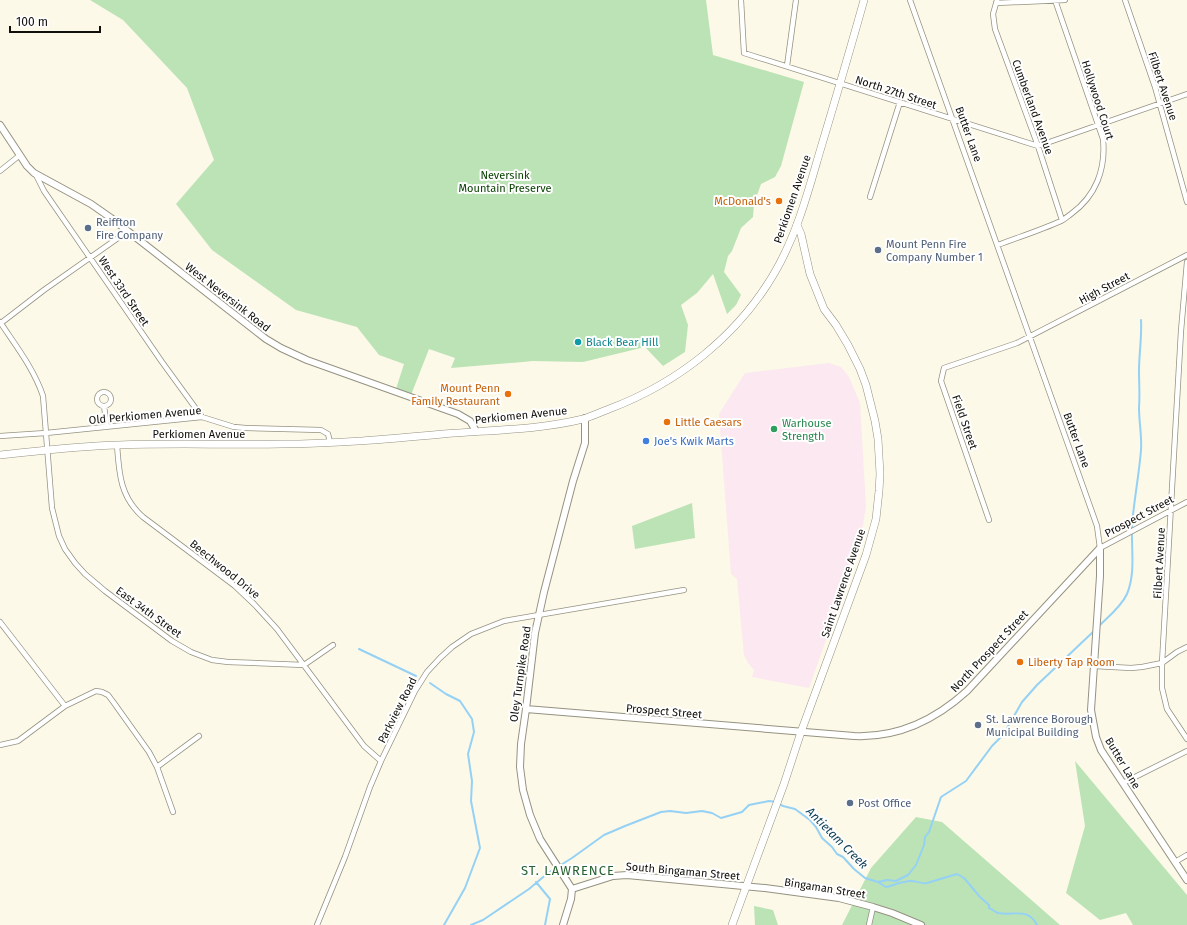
<svg xmlns="http://www.w3.org/2000/svg" width="1187" height="925" font-family="'Fira Sans',sans-serif">
	<style>
		.commercial { fill: #fce8f0 }
		.green { fill: #bce3b5 }
		.lines { fill: none; stroke-linecap: round; stroke-linejoin: round }
		.stream { stroke: #95d1f5; stroke-width: 2 }
		.minor-casing { stroke: #959282; stroke-width: 6 }
		.tertiary-casing { stroke: #959282; stroke-width: 8 }
		.secondary-casing { stroke: #959282; stroke-width: 8 }
		.primary-casing { stroke: #959282; stroke-width: 8 }
		.minor { stroke: #fff; stroke-width: 4.5 }
		.tertiary { stroke: #fff; stroke-width: 6 }
		.secondary { stroke: #fff; stroke-width: 7 }
		.primary { stroke: #fff; stroke-width: 7 }
		.food-dot { fill: #e8710a; stroke: #fff; stroke-width: 1.5 }
		.service-dot { fill: #5c6f8a; stroke: #fff; stroke-width: 1.5 }
		.culture-dot { fill: #0f9aa8; stroke: #fff; stroke-width: 1.5 }
		.leisure-dot { fill: #2e9e5b; stroke: #fff; stroke-width: 1.5 }
		.shop-dot { fill: #3f7fe0; stroke: #fff; stroke-width: 1.5 }
		.labels { text-anchor: middle; stroke-width: 4; stroke-linejoin: round; paint-order: stroke }
		.street-label { font-size: 11px; fill: #100f09; stroke: #fff }
		.park-label { font-size: 11px; fill: #084100; stroke: #fff }
		.food-label { font-size: 11px; fill: #c56008; stroke: #fff; text-anchor: end }
		.service-label { font-size: 11px; fill: #4e5e75; stroke: #fff; text-anchor: start }
		.culture-label { font-size: 11px; fill: #0d838f; stroke: #fff; text-anchor: start }
		.leisure-label { font-size: 11px; fill: #27864d; stroke: #fff; text-anchor: start }
		.shop-label { font-size: 11px; fill: #366cbe; stroke: #fff; text-anchor: start }
		.water-label { font-size: 12px; font-style: italic; fill: #0a3c55; stroke: #fff }
		.quarter-label { font-size: 13px; letter-spacing: 1px; fill: #26612f; stroke: #fff }
	</style>
	<rect width="100%" height="100%" fill="#fcf9e8"/>
	<path class="commercial" d="M829 363 841 367 849 377 860 403 866 507 863 525 855 553 832 623 809 688 752 677 754 670 748 663 744 655 737 579 731 574 719 414 745 373Z"/>
	<path class="green" d="M90 0H706L713 55 804 82 781 166 775 177 761 184 754 204 753 217 741 228 732 251 728 256 724 272 741 295 736 305 727 314 713 274 697 293 681 305 688 325 685 352 663 366 645 347 583 362 532 361 523 362 451 368 455 358 429 349 411 395 396 389 404 364 379 355 357 327 296 310 212 250 176 204 214 160 187 88 123 20Z
		M692 503 695 538 635 549 632 526Z
		M1075 761 1187 895V925H1133L1126 913 1100 920 1066 893 1085 826Z
		M916 817 942 822 1060 925H842L871 868Z
		M754 906 773 910 778 925H755Z"/>
	<g class="lines">
		<path class="stream" d="M1099 626C1108 617 1121 607 1127 594 1136 572 1131 549 1132 525 1134 500 1139 475 1141 450 1142 436 1139 422 1139 408 1140 396 1139 383 1139 371 1139 354 1142 337 1141 320
			M359 649 416 676
			M430 683 446 694 460 701 472 719 474 732 468 754 472 781 471 801 480 848 465 888 444 925
			M779 804 783 806 795 809 810 820 816 827 822 838 832 847 837 854 843 857 854 869 865 878 878 882 886 887C894 885 903 881 911 881 917 881 921 884 927 883L957 874 964 878 980 897 989 905V908C992 909 995 912 998 913 1013 916 1028 907 1037 925
			M536 882 550 899 545 925
			M878 882 887 880 896 881 908 875 916 865 924 845 925 837 929 832 941 797 966 781 992 746 1003 735 1022 702 1037 685 1094 631
			M471 925 483 920 529 889 548 873 572 858 604 835 625 826 661 812 670 811 686 813 702 811 712 813 721 818 742 812 749 805 769 801 776 802"/>
		<defs>
			<path id="minor" d="M741 0 744 53 1038 146 1187 94
				M910 0 1097 526 1100 548 1187 502
				M997 0 993 14 995 29 1038 146 1062 220
				M1125 0 1155 87 1187 202
				M996 3 1065 0
				M787 66 796 0
				M0 171 20 155
				M35 173 44 191 162 362 202 417
				M870 197 900 102
				M998 245C1019 237 1041 230 1061 221 1065 219 1068 216 1071 214 1096 196 1106 169 1103 139L1055 0
				M1187 262 1181 331 1162 663V688L1167 709 1187 739
				M0 322C16 346 34 369 43 396L52 508 59 536 65 549 75 563 85 574 105 591 172 641 191 652 212 660 228 662 304 665 333 645
				M1 323 44 290 128 231
				M97 399a7 7 0 1 1 14 0a7 7 0 1 1-14 0Z
				M104 406 107 427
				M0 436 46 433 202 417 234 427 246 428 321 430 328 434 330 442
				M117 445C119 473 120 497 143 517L235 586 254 604 277 629 364 746 381 761
				M989 520 941 381 944 368 1017 343 1187 255
				M0 622 65 706
				M1094 666 1131 668 1142 667 1162 663 1177 652 1187 647
				M0 745 18 741 65 706 96 691 102 692 108 695 114 703 149 752 157 767 173 812
				M157 767 199 736
				M1123 783 1187 751
				M1175 862 1187 855
				M317 925 345 857 370 787 381 761 415 691 427 672 440 658 452 647 471 634 504 621 684 590
				M869 925 873 907"/>
			<path id="tertiary" d="M0 125 27 166 34 173 91 204 111 218 266 339 281 348 307 360 458 414 470 421 476 431
				M1100 548V576L1091 710 1096 737 1101 750 1187 880
				M526 709 854 736C897 738 935 720 967 691L1100 548
				M572 889 613 876 627 875 765 888 839 898 873 907 892 913 921 925
				M563 925 571 899 572 889 547 850 540 839 530 815 523 790 520 767 521 744 526 709 535 633 544 592 573 481 585 443V418"/>
			<path id="secondary" d="M732 925 784 784 801 732 866 555 876 519 879 491 880 474 878 439 875 421 866 385 860 369 848 345 836 325 824 309 810 274 801 234 797 225"/>
			<path id="primary" d="M0 455C39 451 78 446 118 445 172 443 226 445 281 444 335 444 389 439 443 434 490 430 538 430 583 419 592 416 601 412 609 409 678 383 738 336 775 272 797 234 808 192 820 151 835 101 850 50 864 0"/>
		</defs>
		<use href="#minor" class="minor-casing"/>
		<use href="#tertiary" class="tertiary-casing"/>
		<use href="#secondary" class="secondary-casing"/>
		<use href="#primary" class="primary-casing"/>
		<use href="#minor" class="minor"/>
		<use href="#tertiary" class="tertiary"/>
		<use href="#secondary" class="secondary"/>
		<use href="#primary" class="primary"/>
	</g>
	<g class="food-dot">
		<circle cx="779" cy="201" r="4"/>
		<circle cx="508" cy="394" r="4"/>
		<circle cx="667" cy="422" r="4"/>
		<circle cx="1020" cy="662" r="4"/>
	</g>
	<g class="service-dot">
		<circle cx="88" cy="228" r="4"/>
		<circle cx="878" cy="250" r="4"/>
		<circle cx="978" cy="725" r="4"/>
		<circle cx="850" cy="803" r="4"/>
	</g>
	<circle class="culture-dot" cx="578" cy="342" r="4"/>
	<circle class="leisure-dot" cx="774" cy="429" r="4"/>
	<circle class="shop-dot" cx="646" cy="441" r="4"/>
	<g class="labels">
		<g class="street-label">
			<text transform="translate(1163 86) rotate(72)" y="4">Filbert Avenue</text>
			<text transform="translate(896 92) rotate(18)" y="4">North 27th Street</text>
			<text transform="translate(1098 100) rotate(72)" y="4">Hollywood Court</text>
			<text transform="translate(1033 107) rotate(70)" y="4">Cumberland Avenue</text>
			<text transform="translate(969 134) rotate(70)" y="4">Butter Lane</text>
			<text transform="translate(792 199) rotate(-71)" y="4">Perkiomen Avenue</text>
			<text transform="translate(1104 288) rotate(-28)" y="4">High Street</text>
			<text transform="translate(124 291) rotate(56)" y="4">West 33rd Street</text>
			<text transform="translate(228 297) rotate(38)" y="4">West Neversink Road</text>
			<text transform="translate(145 415) rotate(-5)" y="4">Old Perkiomen Avenue</text>
			<text transform="translate(521 415) rotate(-6)" y="4">Perkiomen Avenue</text>
			<text transform="translate(965 422) rotate(71)" y="4">Field Street</text>
			<text x="199" y="438">Perkiomen Avenue</text>
			<text transform="translate(1077 440) rotate(70)" y="4">Butter Lane</text>
			<text transform="translate(1139 516) rotate(-28)" y="4">Prospect Street</text>
			<text transform="translate(1159 563) rotate(-87)" y="4">Filbert Avenue</text>
			<text transform="translate(225 569) rotate(39)" y="4">Beechwood Drive</text>
			<text transform="translate(843 583) rotate(-71)" y="4">Saint Lawrence Avenue</text>
			<text transform="translate(149 612) rotate(36)" y="4">East 34th Street</text>
			<text transform="translate(989 651) rotate(-47)" y="4">North Prospect Street</text>
			<text transform="translate(520 674) rotate(-82)" y="4">Oley Turnpike Road</text>
			<text transform="translate(397 710) rotate(-63)" y="4">Parkview Road</text>
			<text transform="translate(664 711) rotate(5)" y="4">Prospect Street</text>
			<text transform="translate(1123 763) rotate(59)" y="4">Butter Lane</text>
			<text transform="translate(683 871) rotate(5)" y="4">South Bingaman Street</text>
			<text transform="translate(825 888) rotate(9)" y="4">Bingaman Street</text>
		</g>
		<g class="park-label">
			<text x="505" y="179">Neversink<tspan x="505" dy="13">Mountain Preserve</tspan></text>
		</g>
		<g class="food-label">
			<text x="771" y="205">McDonald's</text>
			<text x="500" y="392">Mount Penn<tspan x="500" dy="13">Family Restaurant</tspan></text>
			<text x="675" y="426" text-anchor="start">Little Caesars</text>
			<text x="1028" y="666" text-anchor="start">Liberty Tap Room</text>
		</g>
		<g class="service-label">
			<text x="96" y="226">Reiffton<tspan x="96" dy="13">Fire Company</tspan></text>
			<text x="886" y="248">Mount Penn Fire<tspan x="886" dy="13">Company Number 1</tspan></text>
			<text x="986" y="723">St. Lawrence Borough<tspan x="986" dy="13">Municipal Building</tspan></text>
			<text x="858" y="807">Post Office</text>
		</g>
		<g class="culture-label">
			<text x="586" y="346">Black Bear Hill</text>
		</g>
		<g class="leisure-label">
			<text x="782" y="427">Warhouse<tspan x="782" dy="13">Strength</tspan></text>
		</g>
		<g class="shop-label">
			<text x="654" y="445">Joe's Kwik Marts</text>
		</g>
		<g class="water-label">
			<text transform="translate(837 838) rotate(45)" y="4">Antietam Creek</text>
		</g>
		<g class="quarter-label">
			<text x="568" y="875">ST. LAWRENCE</text>
		</g>
	</g>
	<path d="M10 26v6h90v-6" fill="none" stroke="#100f09" stroke-width="2"/>
	<text x="16" y="26" font-size="12" fill="#100f09" stroke="#ffffff" stroke-width="3" paint-order="stroke">100 m</text>
</svg>
